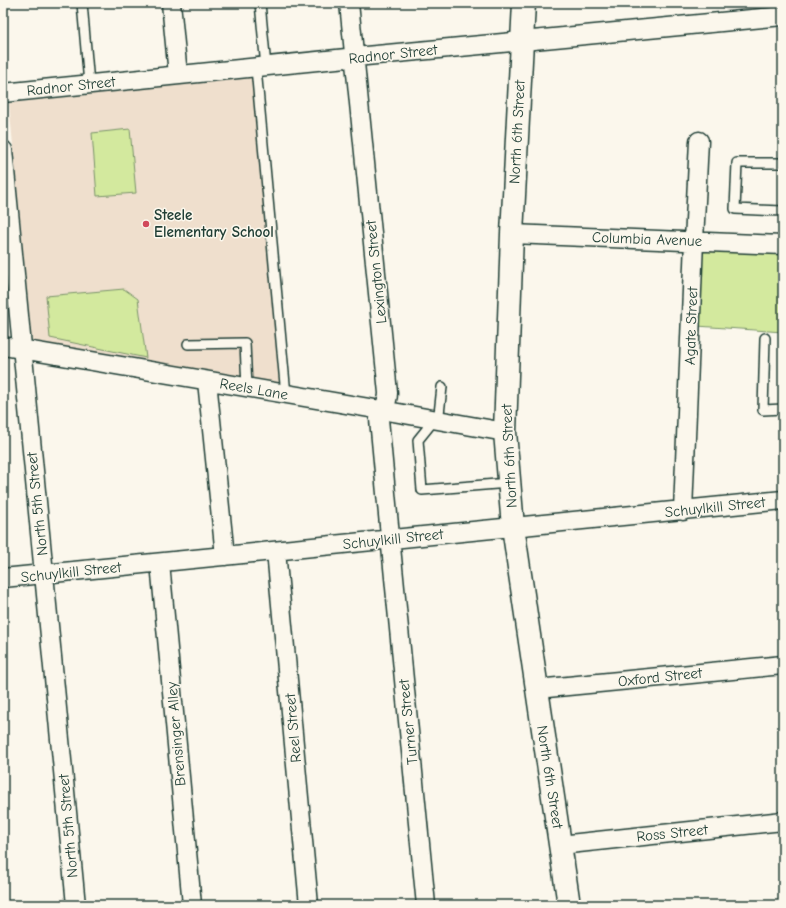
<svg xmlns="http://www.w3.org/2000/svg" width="786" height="908" font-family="'Comic Neue',sans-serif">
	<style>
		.built { fill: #efdfcd }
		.green { fill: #d3e99e; stroke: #799369 }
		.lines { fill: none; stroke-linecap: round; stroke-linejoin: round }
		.lane-casing { stroke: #1f3d34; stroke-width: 12 }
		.street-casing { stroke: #1f3d34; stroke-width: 21 }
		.secondary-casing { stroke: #1f3d34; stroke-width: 25 }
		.lane { stroke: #fbf7ec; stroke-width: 9 }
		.street { stroke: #fbf7ec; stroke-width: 18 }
		.secondary { stroke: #fbf7ec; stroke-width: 22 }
		.poi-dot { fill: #d1495b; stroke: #fbf7ec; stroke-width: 1.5 }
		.labels { text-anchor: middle; stroke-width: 3; stroke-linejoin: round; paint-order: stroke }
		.street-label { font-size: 15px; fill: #1f3d34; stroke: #fbf7ec }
		.poi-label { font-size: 15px; font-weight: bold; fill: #1f3d34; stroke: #fbf7ec; text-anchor: start }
	</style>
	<rect width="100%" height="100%" fill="#fbf7ec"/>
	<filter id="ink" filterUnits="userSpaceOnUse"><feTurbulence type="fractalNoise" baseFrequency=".025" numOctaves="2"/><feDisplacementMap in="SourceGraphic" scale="8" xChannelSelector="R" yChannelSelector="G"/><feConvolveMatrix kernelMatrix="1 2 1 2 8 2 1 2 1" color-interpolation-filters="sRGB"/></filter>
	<g filter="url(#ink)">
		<path class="built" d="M257 77 286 390 32 345 9 103Z"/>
		<path class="green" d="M130 129 136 193 97 196 92 133Z
			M698 246 783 250V332L697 326Z
			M124 289 138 299 146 358 50 338 46 296Z"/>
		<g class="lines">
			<defs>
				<path id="lane" d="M82 3 89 84
					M260 3 266 67
					M256 68 286 395
					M783 163H737L735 209 783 211
					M765 338 763 410 783 409
					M188 344 245 343 247 388
					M442 387 439 414 418 440 422 490 509 483"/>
				<path id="street" d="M171 3 178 75
					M349 3 388 393C388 405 382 408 379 419L392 557 426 905
					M3 93 366 56 783 16
					M3 150 76 905
					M512 234 783 245
					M3 346 393 412 505 432
					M207 381 225 556
					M683 511 694 241 699 141
					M276 551 309 905
					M160 563 192 905
					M3 578 783 500
					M537 689 783 665
					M560 845 783 821"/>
				<path id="secondary" d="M524 3 512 234 505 432 513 527 569 905"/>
			</defs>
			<use href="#lane" class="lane-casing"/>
			<use href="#street" class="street-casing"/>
			<use href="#secondary" class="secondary-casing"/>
			<use href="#lane" class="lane"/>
			<use href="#street" class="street"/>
			<use href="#secondary" class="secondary"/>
		</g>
	</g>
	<circle class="poi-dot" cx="146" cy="224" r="4"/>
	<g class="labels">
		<g class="street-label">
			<text transform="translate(393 54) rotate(-6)" y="5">Radnor Street</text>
			<text transform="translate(71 86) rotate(-6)" y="5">Radnor Street</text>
			<text transform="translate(517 132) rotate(-87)" y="5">North 6th Street</text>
			<text transform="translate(647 239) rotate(2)" y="5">Columbia Avenue</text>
			<text transform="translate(376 272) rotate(-96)" y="5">Lexington Street</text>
			<text transform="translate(691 326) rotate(-88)" y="5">Agate Street</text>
			<text transform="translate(254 389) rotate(10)" y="5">Reels Lane</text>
			<text transform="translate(509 456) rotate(-93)" y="5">North 6th Street</text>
			<text transform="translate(37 504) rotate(-96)" y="5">North 5th Street</text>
			<text transform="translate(715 507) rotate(-6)" y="5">Schuylkill Street</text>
			<text transform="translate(393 539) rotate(-6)" y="5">Schuylkill Street</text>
			<text transform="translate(71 572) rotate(-6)" y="5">Schuylkill Street</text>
			<text transform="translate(660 677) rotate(-6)" y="5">Oxford Street</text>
			<text transform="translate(408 722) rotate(-96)" y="5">Turner Street</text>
			<text transform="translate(293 728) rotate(-95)" y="5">Reel Street</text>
			<text transform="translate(176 734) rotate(-95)" y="5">Brensinger Alley</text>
			<text transform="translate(550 777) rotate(81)" y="5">North 6th Street</text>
			<text transform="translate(68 826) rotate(-95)" y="5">North 5th Street</text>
			<text transform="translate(672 833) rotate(-6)" y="5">Ross Street</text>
		</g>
		<g class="poi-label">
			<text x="154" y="220">Steele<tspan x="154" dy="17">Elementary School</tspan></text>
		</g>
	</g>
	<rect width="786" height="908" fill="none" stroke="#fbf7ec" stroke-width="16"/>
	<rect x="8" y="8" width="770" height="892" fill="none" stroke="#1f3d34" stroke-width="1.5" filter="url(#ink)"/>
</svg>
